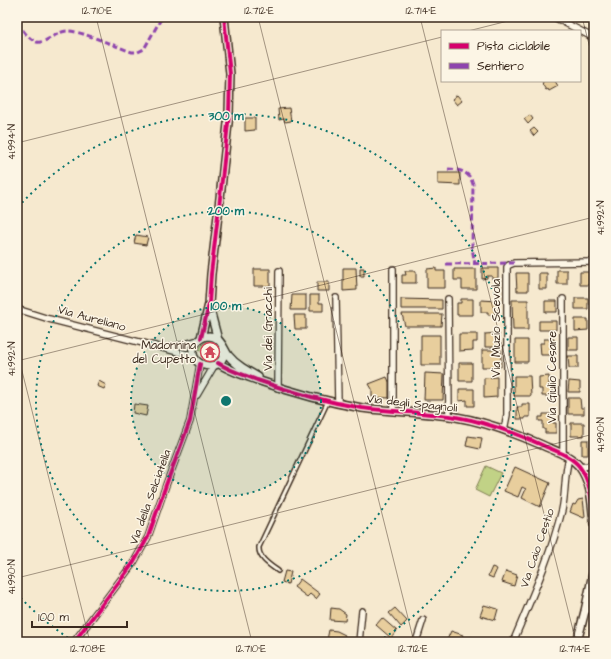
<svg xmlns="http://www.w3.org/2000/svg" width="611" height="659" font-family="'Architects Daughter',sans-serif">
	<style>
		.grass { fill: #c1d286; stroke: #7e7e52 }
		.park { fill: url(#park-tufts); stroke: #7e7e52 }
		.building { fill: #e8ce9d; stroke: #3b2a1e }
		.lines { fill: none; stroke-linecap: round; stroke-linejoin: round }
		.service-casing { stroke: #3b2a1e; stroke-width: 6 }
		.minor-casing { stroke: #3b2a1e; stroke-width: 8 }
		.tertiary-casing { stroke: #3b2a1e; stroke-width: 10 }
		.service { stroke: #fcf5e5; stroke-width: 3 }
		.minor { stroke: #fcf5e5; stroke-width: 5.5 }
		.tertiary { stroke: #fcf5e5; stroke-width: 7 }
		.quiet { stroke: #8e44ad; stroke-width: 3; stroke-dasharray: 6 3; stroke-linecap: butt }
		.cycleway-casing { stroke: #fcf5e5; stroke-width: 6 }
		.cycleway { stroke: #d6006c; stroke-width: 4 }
		.ticks { fill: none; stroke: #3b2a1e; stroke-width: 1; stroke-opacity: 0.45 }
		.ring { fill: none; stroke: #0f766e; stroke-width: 2; stroke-dasharray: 2 4 }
		.labels { text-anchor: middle; stroke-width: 3; stroke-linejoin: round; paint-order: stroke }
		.street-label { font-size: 12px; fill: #3b2a1e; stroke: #fcf5e5 }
		.poi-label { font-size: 12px; fill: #3b2a1e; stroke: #fcf5e5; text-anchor: end }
		.centre { fill: #0f766e; stroke: #fcf5e5; stroke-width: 2 }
		.ring-label { font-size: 12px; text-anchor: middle; font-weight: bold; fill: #0f766e; stroke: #fcf5e5; stroke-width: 3; stroke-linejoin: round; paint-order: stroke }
		.neatline { fill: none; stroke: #3b2a1e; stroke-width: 1.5 }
		.ticks-label { font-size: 10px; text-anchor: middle; fill: #3b2a1e }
	</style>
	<defs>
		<pattern id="park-tufts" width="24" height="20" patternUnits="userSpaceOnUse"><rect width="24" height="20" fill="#c1d286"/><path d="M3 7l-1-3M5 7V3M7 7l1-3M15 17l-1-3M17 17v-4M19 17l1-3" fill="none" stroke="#a7b473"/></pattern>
	</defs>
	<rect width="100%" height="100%" fill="#f6e9cf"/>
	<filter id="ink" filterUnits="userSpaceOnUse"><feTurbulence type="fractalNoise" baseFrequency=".025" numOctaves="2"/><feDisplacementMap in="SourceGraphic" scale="8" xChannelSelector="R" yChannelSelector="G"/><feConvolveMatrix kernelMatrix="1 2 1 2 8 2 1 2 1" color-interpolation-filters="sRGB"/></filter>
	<g filter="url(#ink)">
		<path class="grass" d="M486 466 501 473 489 497 475 490Z"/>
		<path class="park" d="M206 342C216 341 222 349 218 358L199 349 203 344Z"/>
		<path class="building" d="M542 81H555L558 86 549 91 548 89 546 90 542 84 543 83Z
			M457 95 462 101 457 105 452 99Z
			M289 108 291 121 285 122 284 119 279 120 278 109Z
			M530 115 533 119 528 124 524 119Z
			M245 118H255V130L245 131Z
			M534 128 538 132 534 136 530 131Z
			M438 173H460V185L438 184Z
			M17 186H18L21 197 17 198Z
			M136 235 148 237 146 245 134 243Z
			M343 268H356L357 290 343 291Z
			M360 268H364V276H360Z
			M436 268V271H445V288H427V269Z
			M482 268H498V278L492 279V276H487V278L482 279Z
			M254 269H270V286H254Z
			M454 269H476V289H462V280H454Z
			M557 270H567V284H557Z
			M405 271H416V283H402V275H406Z
			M580 272H590V285H580Z
			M516 273H528V291H517Z
			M539 273H547V289H539Z
			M317 282H329V291H317Z
			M292 295H306V310H291Z
			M310 295H319V303H323V311H310Z
			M575 298H588V309H575Z
			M401 299 442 300V309H401Z
			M461 299H473V315H457V303H461Z
			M481 300 498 301V313H495L493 315H488V312H481Z
			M512 300H528V330H513Z
			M545 301H557V312H545Z
			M402 314H442L441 326H405Z
			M294 315H306V329H295Z
			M575 319H588V330L575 331Z
			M539 321H556V330H539Z
			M499 333V347H485V334Z
			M459 334H477V342H473V350L459 351Z
			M421 335H440V365H421Z
			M568 337H578V350H568Z
			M544 339H554V355H541L540 343H544Z
			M515 340H528V362H515Z
			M482 350H501V367H482Z
			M568 356H578V368H569Z
			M459 363H472V381H459Z
			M425 373 444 374 443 400H424Z
			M514 376H530L531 396H514Z
			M549 376V386H553V396H542V389H539V377Z
			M387 377 389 382V398L372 397V389L369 384Z
			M497 377V397L484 398V378Z
			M99 381 106 385 104 389 97 386Z
			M569 381 580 382V392H568Z
			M459 389H474V406H467V400L459 401Z
			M568 398H580L581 408H584V414H568Z
			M134 404 148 406 146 416 133 413Z
			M522 404H530V417H525V419H517V407H522Z
			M543 414H553V423H556V433H545V429H543V421H539V417H543Z
			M571 423H584V436H571Z
			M468 436 482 438 480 449 466 446Z
			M582 440H588V455H582Z
			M515 467 550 483 540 507 522 498 526 489 522 487 518 497 504 491Z
			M583 499 585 516 584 518 570 512 573 504 575 505 578 500Z
			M492 567 497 569 493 578 488 576Z
			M285 571 291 572 288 584 282 582Z
			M506 571 517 575 514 586 502 582Z
			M300 579 320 594 316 599 310 594 307 597 294 587Z
			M484 605 498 609 495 620 480 616Z
			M331 608 339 609 346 614 345 621 330 620Z
			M395 608 407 621 401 627 389 613Z
			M382 618 397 631 391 638 376 625Z
			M329 630 337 631 345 635 342 642H329L330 640H327Z
			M451 631 463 635 460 642H446Z
			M471 637 484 642H469Z"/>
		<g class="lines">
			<defs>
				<path id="service" d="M278 571C270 565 258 558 259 547L328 401"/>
				<path id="minor" d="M554 17 594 38
					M393 269V411
					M336 298 338 403
					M448 299 449 416
					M563 299V455
					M17 309 49 319 194 356
					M166 348 182 345 198 340
					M278 388 279 271
					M197 395 214 366
					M504 430 507 415V267L509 265 514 263 594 262
					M579 467 588 466 593 462
					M591 492 593 481 594 440
					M594 588 590 589 594 598
					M585 611 594 608
					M74 642 134 562 148 537 166 485 190 421 200 364
					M359 642 362 611
					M416 642 423 620
					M513 642C531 599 551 555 562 510 566 493 564 475 569 458"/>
				<path id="tertiary" d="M209 306 218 340
					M201 338 209 304 211 274 220 198 229 114 230 74 224 17
					M223 346C230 378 180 367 196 343 199 339 204 336 209 336 221 337 223 348 228 355 236 365 247 371 258 377
					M218 363C230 371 244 375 257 380 291 392 327 402 362 408 393 412 425 412 456 417 486 422 515 433 542 445 555 451 570 455 579 466 592 483 592 504 594 524
					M577 642 585 611 594 569"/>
			</defs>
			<use href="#service" class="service-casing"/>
			<use href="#minor" class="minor-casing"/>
			<use href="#tertiary" class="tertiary-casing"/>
			<use href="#service" class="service"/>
			<use href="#minor" class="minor"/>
			<use href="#tertiary" class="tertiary"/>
			<path class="quiet" d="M17 23C22 29 29 40 37 42 46 44 56 31 68 31 82 31 117 47 132 52H138L144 49 162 17
				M448 169C460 170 469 171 473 184L472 248 475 264
				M446 264 514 263"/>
			<defs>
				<path id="cycleway" d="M201 338 209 304 211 274 220 198 229 114 230 74 224 17
					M218 363C230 371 244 375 257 380 291 392 327 402 362 408 393 412 425 412 456 417 486 422 515 433 542 445 555 451 570 455 579 466 592 483 592 504 594 524
					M74 642 134 562 148 537 166 485 190 421 200 364"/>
			</defs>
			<use href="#cycleway" class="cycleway-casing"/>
			<use href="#cycleway" class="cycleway"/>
		</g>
	</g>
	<path class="ticks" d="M96 17 252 642M258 17 414 642M420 17 576 642M582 17 594 64M468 31 524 17M17 143 442 37M17 351 90 642M17 361 594 217M17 578 594 434"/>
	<circle cx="226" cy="401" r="95" fill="#0f766e" fill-opacity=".12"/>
	<g class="ring">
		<circle cx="226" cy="401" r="95"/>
		<circle cx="226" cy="401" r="190"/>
		<path d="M73 641A285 285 0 0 1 18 595M18 207A285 285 0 1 1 379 641"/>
	</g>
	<defs>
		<symbol id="temple-ring" viewBox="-11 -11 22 22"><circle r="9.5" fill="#fcf5e5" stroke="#d1495b" stroke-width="1.5"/><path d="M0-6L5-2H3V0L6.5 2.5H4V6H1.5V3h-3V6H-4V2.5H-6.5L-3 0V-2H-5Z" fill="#d1495b"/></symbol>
	</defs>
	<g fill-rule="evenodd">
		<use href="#temple-ring" x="199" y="341" width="22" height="22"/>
	</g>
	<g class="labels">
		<g class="street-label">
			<text transform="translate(92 318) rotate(15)" y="4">Via Aureliano</text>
			<text transform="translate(496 328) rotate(-90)" y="4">Via Muzio Scevola</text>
			<text transform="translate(268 329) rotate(-90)" y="4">Via dei Gracchi</text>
			<text transform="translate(552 377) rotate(-90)" y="4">Via Giulio Cesare</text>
			<text transform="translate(412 403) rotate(6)" y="4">Via degli Spagnoli</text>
			<text transform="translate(150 497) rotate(-70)" y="4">Via della Selciatella</text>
			<text transform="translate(537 548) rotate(-71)" y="4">Via Caio Cestio</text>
		</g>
		<g class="poi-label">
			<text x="196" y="349">Madonnina<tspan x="196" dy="14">del Cupetto</tspan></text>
		</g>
	</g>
	<circle cx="226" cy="401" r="6" class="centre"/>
	<g class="ring-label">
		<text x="226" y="120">300 m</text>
		<text x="226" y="215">200 m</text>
		<text x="226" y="310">100 m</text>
	</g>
	<rect width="611" height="659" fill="none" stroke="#fcf5e5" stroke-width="44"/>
	<rect x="441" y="30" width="140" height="52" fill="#fcf5e5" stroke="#afa495"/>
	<rect x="449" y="43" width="20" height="6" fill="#d6006c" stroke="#afa495"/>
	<text x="477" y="50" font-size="12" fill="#3b2a1e">Pista ciclabile</text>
	<rect x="449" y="63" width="20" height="6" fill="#8e44ad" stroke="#afa495"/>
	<text x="477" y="70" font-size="12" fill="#3b2a1e">Sentiero</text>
	<path d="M32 621v6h95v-6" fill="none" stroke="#3b2a1e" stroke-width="2"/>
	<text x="38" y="621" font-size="12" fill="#3b2a1e" stroke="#fcf5e5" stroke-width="3" paint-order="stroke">100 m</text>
	<rect x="22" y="22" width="567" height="615" class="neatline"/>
	<g class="ticks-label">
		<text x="97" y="14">12.710°E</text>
		<text x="259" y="14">12.712°E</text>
		<text x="421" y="14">12.714°E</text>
		<text transform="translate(11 142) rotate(-90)" y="4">41.994°N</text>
		<text transform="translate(600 218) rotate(-90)" y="4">41.992°N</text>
		<text transform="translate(11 359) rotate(-90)" y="4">41.992°N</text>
		<text transform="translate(600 435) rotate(-90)" y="4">41.990°N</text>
		<text transform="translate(11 577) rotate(-90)" y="4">41.990°N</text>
		<text x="88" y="652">12.708°E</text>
		<text x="251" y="652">12.710°E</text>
		<text x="413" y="652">12.712°E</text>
		<text x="575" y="652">12.714°E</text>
	</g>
</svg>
